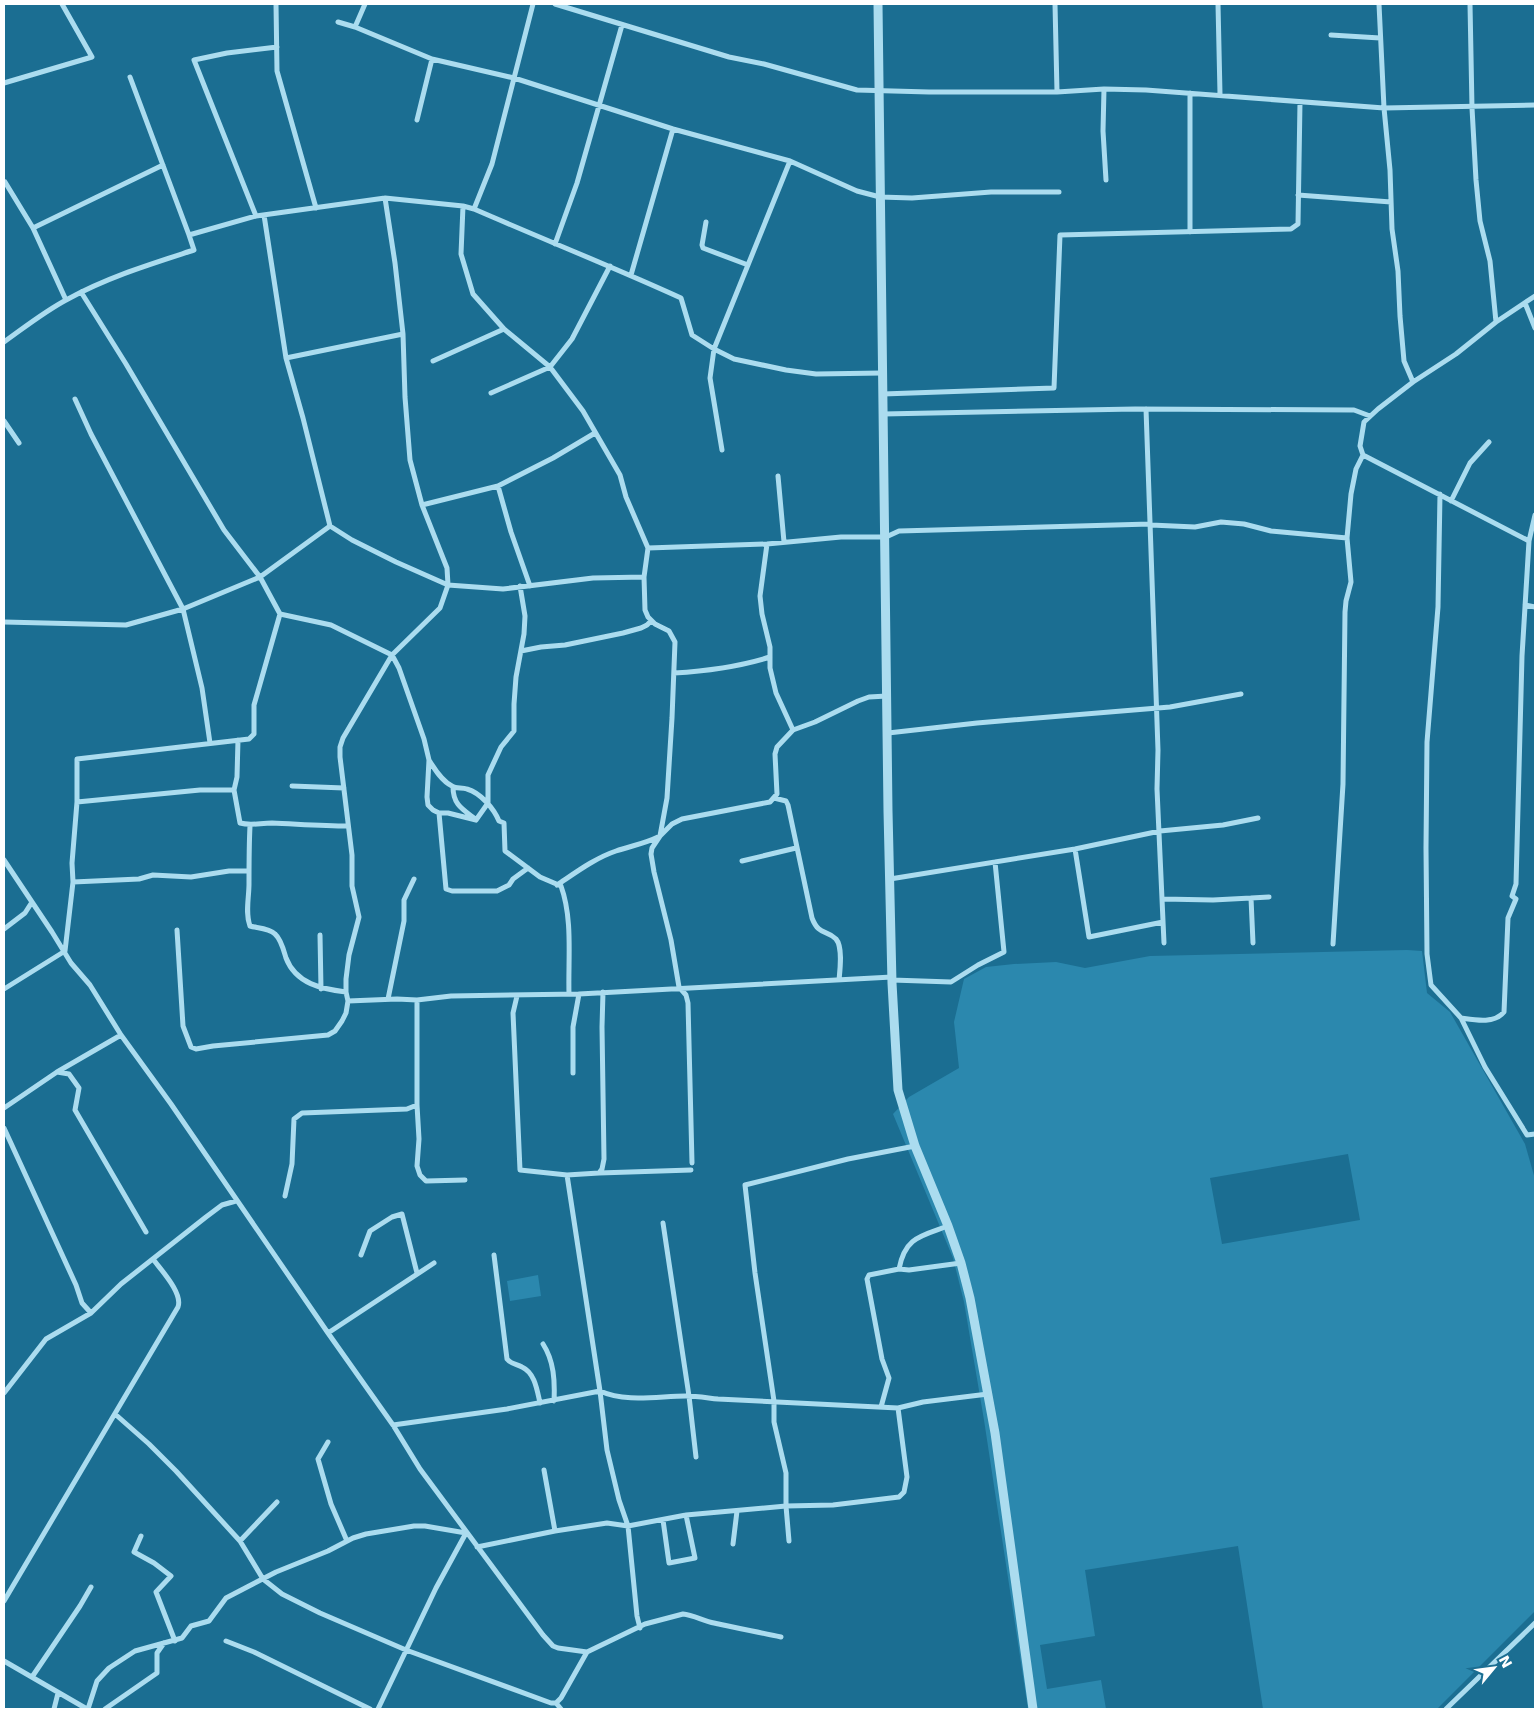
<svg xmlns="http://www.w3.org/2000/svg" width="1539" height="1713" font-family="'DejaVu Sans',sans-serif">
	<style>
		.green { fill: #2b88ae; fill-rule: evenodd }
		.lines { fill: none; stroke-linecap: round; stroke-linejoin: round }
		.minor { stroke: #abdcef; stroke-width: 5 }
		.tertiary { stroke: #abdcef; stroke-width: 9 }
	</style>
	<rect width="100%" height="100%" fill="#1b6e92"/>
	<path class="green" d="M1407 950 1422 951 1427 993 1450 1012 1525 1144 1535 1179V1611L1437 1709H1263L1238 1546 1085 1570 1095 1636 1040 1645 1047 1689 1101 1680 1106 1709H1028L984 1420 964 1302 953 1258 893 1114 909 1097 959 1068 954 1022 964 979 986 967 1014 964 1056 962 1085 968 1150 956ZM1348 1154 1360 1220 1222 1244 1210 1178Z
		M538 1275 541 1296 510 1301 507 1281Z"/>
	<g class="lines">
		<path class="minor" d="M276 4 277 71 316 208
			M555 4 729 57 764 64 857 90 929 92H1057L1104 89 1146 90 1384 108 1535 105
			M1055 4 1057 92
			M1218 4 1220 94
			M1379 4 1384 108 1390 170 1392 229 1398 271 1400 316 1404 361 1413 382
			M1470 4 1472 108 1476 180 1480 221 1490 261 1496 322
			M338 22 355 27 432 59 514 78 673 129 790 161 857 191 880 197 912 198 991 192H1059
			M355 27 365 4
			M1331 35 1380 38
			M130 77 189 235
			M4 83 92 57 62 4
			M1104 89 1103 131 1106 180
			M1190 93V232
			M417 120 432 59
			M5 182 33 228 66 300
			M1298 195 1391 202
			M474 209 492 164 533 4
			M264 215 286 358 303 418 330 526
			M256 216 194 60 227 53 277 47
			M706 222 702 245 703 248 748 265
			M33 228 163 165
			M555 244 577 183 622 25
			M631 275 673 129
			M1525 303 1535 328
			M4 342C25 327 45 311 68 299 108 277 151 264 194 250L189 235 256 216 385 198 463 206
			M286 358 403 334
			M433 361 504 329
			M491 393 550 367 572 339 610 266
			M883 394 1054 388 1060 235 1291 229 1298 224 1300 102
			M75 399 91 434 183 609 202 688 210 743
			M1146 409 1158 750 1157 789 1164 943
			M883 414 1135 409 1354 410 1370 416
			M4 421 19 443
			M722 450 710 378 714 349 790 161
			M778 476 784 542
			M498 486 511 532 530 586
			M1440 494 1438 607 1427 742 1426 848 1427 954 1431 985 1461 1018 1485 1067 1527 1135 1535 1134
			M1451 501 1470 463 1489 442
			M422 505 498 486 553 458 595 433
			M1151 525 1195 527 1221 522 1244 524 1271 531 1347 538
			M1529 541 1363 455 1360 446 1364 422 1378 409 1413 382 1456 354 1496 322 1535 296
			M767 544 760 596 762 614 770 647V668L776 693 793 730
			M648 548 626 497 620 475 583 411 550 367 504 329 473 294 461 254 463 206 474 209C543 239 613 267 681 298L692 335 714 349 734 359 786 370 816 374 882 373
			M644 577 645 610 648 617 655 624 669 631 675 642 672 718 667 798 660 836
			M1525 605 1535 607
			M280 614 331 625 392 655 399 668 424 739 429 760 427 797 428 805 433 810 439 813H448L476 820
			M4 622 126 625 183 609 260 577 330 526 352 540 396 562 448 585 503 589 593 578 644 577 648 548 767 544 841 537H886L899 531 1150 524
			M521 651 541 647 565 645 623 633 641 628 647 625 651 621
			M674 673C707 671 738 667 770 657
			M888 733 977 723 1170 707 1241 694
			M238 740 237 777 234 790 240 823C251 826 260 823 272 823 297 824 322 826 348 826
			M429 760C435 770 442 781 452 786 456 789 462 787 467 789 481 793 494 809 499 821L504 823 505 851 540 877 561 886C573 919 568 959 569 994
			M292 786 344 788
			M453 787C453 804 462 809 474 818
			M774 798 786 801 788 805 812 918C819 936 826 929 836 939 843 947 840 970 839 980
			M77 802 200 790H234
			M439 813 446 889 452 891H497L509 885 513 879 528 868
			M476 820 488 803V775L501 747 514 731V704L516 677 524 634 525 616 520 586
			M250 826C249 845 249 865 249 884 249 898 245 913 250 926 257 928 269 928 275 934 281 939 284 951 286 958 296 984 322 989 346 992
			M1075 849 1089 937 1163 922
			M4 860 52 932 71 963 90 985 121 1035 171 1104 328 1333 393 1425 420 1469 543 1635 553 1646 558 1648 587 1652 645 1624 683 1614C693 1615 704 1621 714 1623 736 1628 758 1632 781 1637
			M742 861 796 848
			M890 879 1075 849 1160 831 1223 825 1258 818
			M73 882 139 879 153 875 191 877 229 871H248
			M557 885C575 873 595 858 616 851 630 846 644 844 658 837
			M1251 898 1269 897
			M1163 899 1213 900 1251 898 1253 943
			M4 929 25 913 32 902
			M177 930 183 1026 191 1047 196 1049 213 1046 328 1035 335 1031 342 1021 346 1013 348 1001 346 992V979L349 955 359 917 352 886V855L340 757V747L343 738 392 655 440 608 448 585 447 568 422 505 410 460 405 397 403 334 395 263 385 198
			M320 935 321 989
			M1333 944 1343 784 1345 612 1346 601 1351 582 1347 538 1351 494 1356 469 1363 455
			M892 980 951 982 978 965 1004 952 995 862
			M4 989 65 951 73 882 72 863 77 802V759L249 739 254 734V705L280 614 260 577 224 530 126 364 81 292
			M517 996 513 1013 520 1170 567 1175 599 1173 602 1169 604 1159 602 1027 603 992
			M388 999 404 921V900L414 879
			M417 1000V1105L419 1139 417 1166 420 1175 426 1181 465 1180
			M348 1001 397 999 417 1000 451 996 579 994 892 977
			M1461 1018C1475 1020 1494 1024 1504 1012L1508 918 1516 899 1512 896 1516 884 1522 656 1529 541 1535 515
			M57 1072 69 1074 79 1088 75 1110 146 1232
			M573 1073V1027L579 994
			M4 1108 57 1072 121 1035
			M4 1128 76 1285 82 1303 91 1313
			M692 1163 688 1003 686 995 679 987 671 940 654 872 651 854 652 848 660 836 672 824 682 819 770 802 777 794 775 754 777 747 793 730 815 722 858 701 869 697 887 696
			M599 1173 691 1170
			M567 1175 600 1391 607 1450 619 1500 628 1526 637 1616 640 1628
			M285 1196 292 1164 294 1119 302 1113 407 1109 417 1105
			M663 1223 689 1396 696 1457
			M361 1255 370 1231 392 1217 402 1214 417 1273
			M494 1255 507 1359C511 1364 516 1364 522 1367 535 1373 537 1390 540 1403
			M899 1269C905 1237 921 1236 948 1226
			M328 1333 434 1263
			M543 1344C554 1361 555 1381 554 1401
			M4 1393 46 1339 91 1313 121 1284 206 1217 222 1205 236 1201
			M881 1407 889 1378 882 1359 867 1279 869 1275 899 1269 909 1270 961 1263
			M115 1414 149 1444 176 1471 240 1541 263 1579 282 1594 320 1613 406 1650 551 1703H556L561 1698 587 1652
			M393 1425 507 1409 600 1391C626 1403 659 1396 686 1396 697 1396 708 1398 718 1399L898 1408 923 1402 988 1394
			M328 1442 318 1459 331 1504 347 1541
			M544 1470 555 1531
			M663 1520 669 1563 695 1558 686 1515
			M141 1536 134 1552 154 1563 171 1576 156 1592 175 1641
			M240 1541 277 1502
			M789 1541 786 1506V1473L774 1422V1401L755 1273 745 1185 848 1159 915 1146
			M733 1544 737 1511
			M477 1547 555 1531 607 1523 628 1526 686 1515 786 1506 833 1505 899 1497 904 1492 907 1477 898 1408
			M4 1601 178 1307C183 1293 161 1270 153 1259
			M226 1641 254 1652 370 1709
			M4 1661 87 1709
			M32 1677 80 1606 91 1587
			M556 1703 561 1709
			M54 1709 58 1693
			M88 1709 97 1681 109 1668 135 1651 182 1638 191 1626 209 1621 226 1598 276 1572 328 1551 353 1538 366 1534 414 1526H425L466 1533 436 1588 378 1709
			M105 1709 157 1673V1653L164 1643
			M1446 1709 1535 1623"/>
		<path class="tertiary" d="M878 4 888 811 892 983 898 1090 915 1146 948 1226 961 1263 970 1298 995 1433 1033 1709"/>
	</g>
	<rect width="1539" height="1713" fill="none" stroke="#ffffff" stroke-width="10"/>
	<g transform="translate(1494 1668) rotate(61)" stroke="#1b6e92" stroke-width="4" paint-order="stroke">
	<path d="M0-4L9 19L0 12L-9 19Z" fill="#ffffff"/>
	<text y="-8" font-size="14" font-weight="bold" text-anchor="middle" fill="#ffffff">N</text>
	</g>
</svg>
